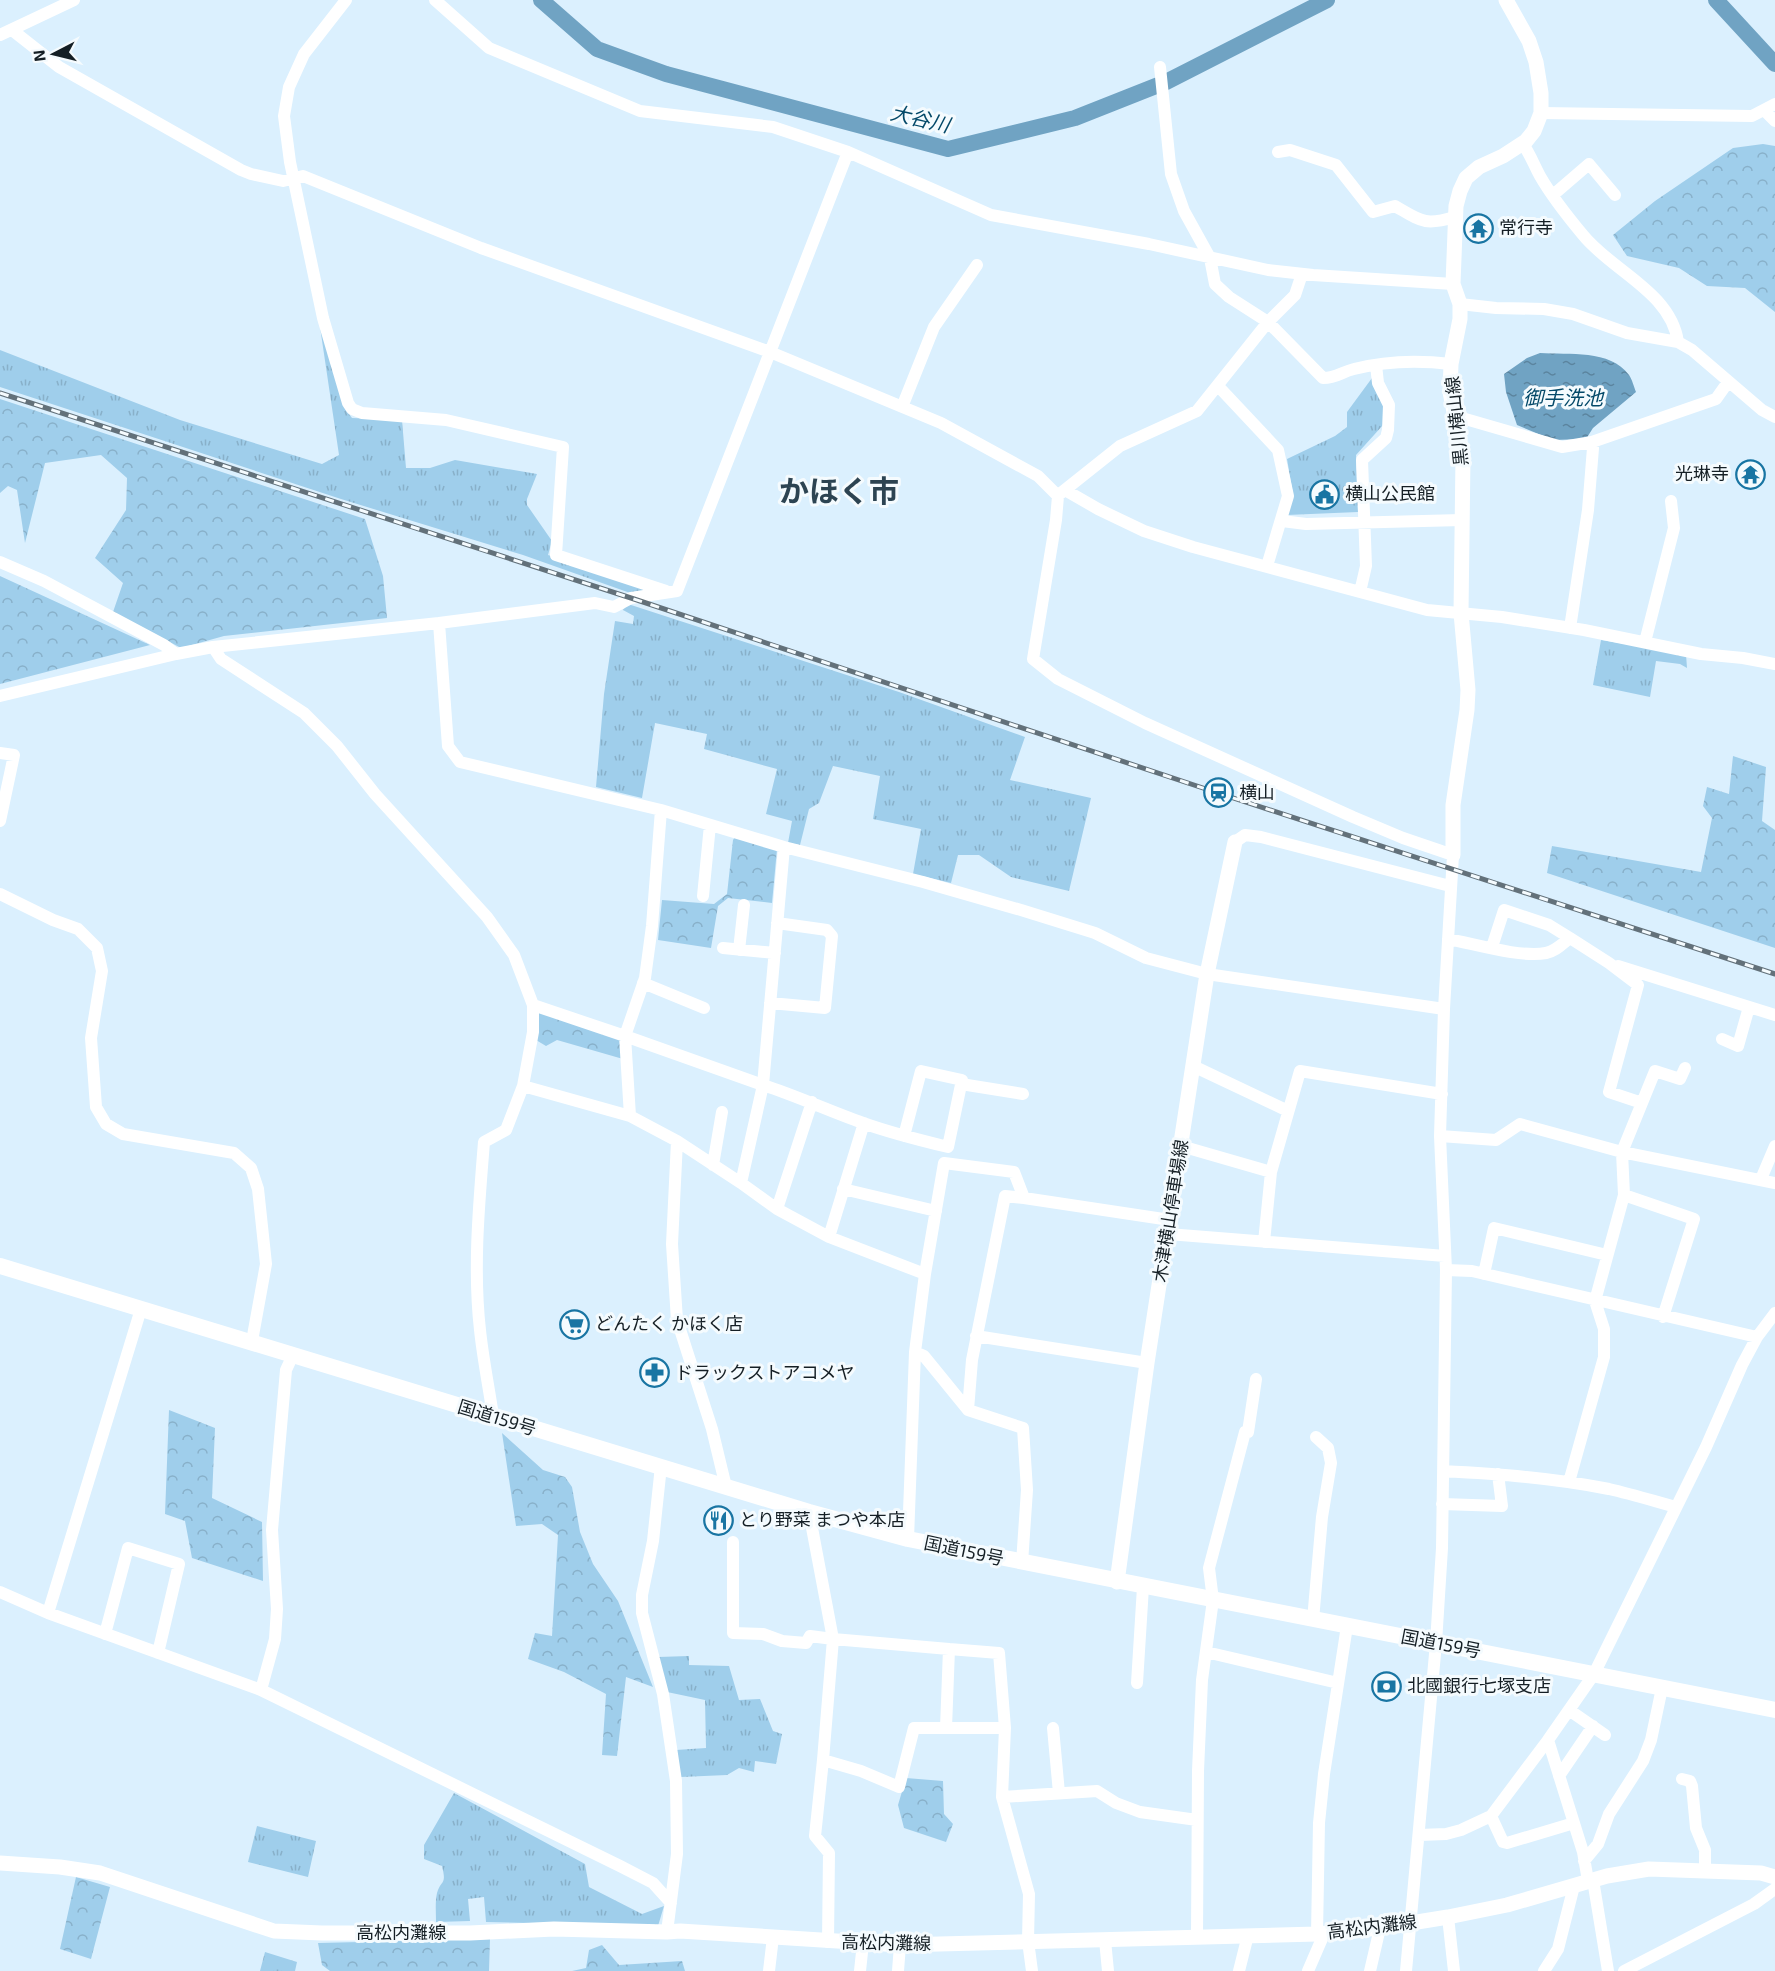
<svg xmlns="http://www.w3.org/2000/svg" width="1775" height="1971" font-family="'Exo 2','Noto Sans JP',sans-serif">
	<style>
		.grass { fill: url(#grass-tufts) }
		.forest { fill: url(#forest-crowns) }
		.water { fill: url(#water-ripples) }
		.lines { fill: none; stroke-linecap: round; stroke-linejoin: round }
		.river { stroke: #70a3c3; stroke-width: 16 }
		.minor { stroke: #fff; stroke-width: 12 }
		.major { stroke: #fff; stroke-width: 15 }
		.highway { stroke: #fff; stroke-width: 16 }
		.rail-casing { stroke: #63717a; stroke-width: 5 }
		.rail { stroke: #f5fbfe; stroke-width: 3; stroke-dasharray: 9; stroke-linecap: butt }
		.labels { text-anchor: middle; stroke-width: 6; stroke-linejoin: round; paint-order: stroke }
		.poi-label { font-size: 18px; fill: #151f25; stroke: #f5fbfe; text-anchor: start }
		.street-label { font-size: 18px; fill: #151f25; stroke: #f5fbfe }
		.water-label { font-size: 20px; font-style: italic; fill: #044969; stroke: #f5fbfe }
		.town-label { font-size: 30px; font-weight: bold; fill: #2d4452; stroke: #f5fbfe }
	</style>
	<defs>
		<pattern id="grass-tufts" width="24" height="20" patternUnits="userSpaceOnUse" patternTransform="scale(1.5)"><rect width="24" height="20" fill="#9fceeb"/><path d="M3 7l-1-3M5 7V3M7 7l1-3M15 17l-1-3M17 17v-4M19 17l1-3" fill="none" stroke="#88b0c9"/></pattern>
		<pattern id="forest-crowns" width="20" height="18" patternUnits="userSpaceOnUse" patternTransform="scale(1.5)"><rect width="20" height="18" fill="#9fceeb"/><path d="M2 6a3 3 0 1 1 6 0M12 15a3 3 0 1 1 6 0" fill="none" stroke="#88b0c9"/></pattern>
		<pattern id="water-ripples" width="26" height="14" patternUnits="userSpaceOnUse" patternTransform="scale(1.5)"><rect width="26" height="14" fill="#70a3c3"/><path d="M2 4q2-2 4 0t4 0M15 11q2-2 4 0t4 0" fill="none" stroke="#5b849e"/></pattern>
	</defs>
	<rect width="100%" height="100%" fill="#dbf0fe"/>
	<path class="grass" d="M320 327 346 410 352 418 402 420 406 468H430L455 460 537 474 527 499V505L552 541 548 555 656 591 633 594 523 555 341 499 0 387V350L180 420 322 464 339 455Z
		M1372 378 1383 401V425L1356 455 1358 512 1287 515 1293 494 1287 459 1335 436 1347 427V412Z
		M628 604 899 692 1025 737 1010 780 1091 798 1069 891 1011 877 979 855H958L951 883 913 874 921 829 873 819 880 776 833 766 819 803 809 809 800 845 788 843 792 821 766 814 777 769 704 749 707 734 655 723 642 798 596 787 604 694 615 621 633 624 634 616 623 610Z
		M1601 640 1686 654 1687 668 1680 664 1656 661 1650 697 1593 685Z
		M689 1656V1665L729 1666 739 1700 760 1699 773 1731 782 1734 776 1764 755 1761 754 1772 739 1768 727 1775 681 1777 676 1750 706 1748 705 1700 667 1692 658 1657Z
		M454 1793 585 1864 589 1887 642 1914 664 1906 658 1926 486 1922 484 1897 468 1899 470 1921 436 1922C436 1913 435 1902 437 1893 441 1879 447 1886 442 1866L424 1859V1845Z
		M257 1826 316 1841 308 1877 248 1862Z
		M265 1952 297 1962 295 1971H260Z"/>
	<path class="forest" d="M1763 144 1775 146V312L1745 288 1707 286 1679 268 1627 256 1613 235 1655 201 1733 148Z
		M0 399 365 519 383 576 387 618 224 636 181 648 113 612 123 583 95 558 126 510 127 478 101 455 45 463 25 543 17 490 8 486 0 493Z
		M0 576 150 645 0 684Z
		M1733 756 1766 767 1762 821 1775 830V948L1547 873 1552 846 1701 872 1712 818 1703 806 1707 787 1729 794Z
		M735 837 777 849 772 903 728 898 718 906 711 948 658 940 662 900 714 904 727 894 733 840Z
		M536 1011 621 1037 623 1059 557 1040 546 1046 536 1040Z
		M169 1410 215 1428 212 1498 262 1522 263 1581 192 1558 185 1521 165 1514Z
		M502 1433 543 1470 565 1477 572 1487 580 1532 593 1564 618 1601 653 1687 626 1677 617 1756 602 1755 606 1694 564 1672 528 1659 535 1633 552 1636 558 1535 542 1524 516 1526Z
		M906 1778 943 1781 944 1814 953 1824 946 1842 904 1828 898 1805Z
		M76 1877 110 1887 91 1959 60 1949Z
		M490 1939 489 1971H330L322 1965 318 1943Z
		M602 1945 619 1965 682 1961 685 1971H572L586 1968 589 1950Z"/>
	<path class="water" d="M1540 353C1569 355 1610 349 1629 375 1632 379 1634 387 1636 392L1593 428 1586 439 1553 440 1517 425 1506 392 1504 374 1527 358Z"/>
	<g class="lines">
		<path class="river" d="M541 0 597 49 666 74 948 149 1075 118 1166 82 1327 0
			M1716 0 1775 64"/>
		<path class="minor" d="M346 0 304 54 289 87 284 116 290 162 323 318 348 403 352 409 362 413 446 420 563 447 556 555 666 591
			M435 0 489 48 640 111 773 127 848 152 677 591 631 598 614 607 595 603 439 623 448 746 460 762 661 810
			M12 30 59 67 241 170 251 174 283 181 303 176 481 248 770 352 941 423 1038 476 1058 496 1056 520 1033 659 1058 679 1145 723 1353 817 1403 838 1453 855 1444 1009 1440 1136 1446 1270 1442 1548 1436 1643 1406 1971
			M0 35 74 0
			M1765 111 1775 121
			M1541 113 1752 116 1775 104
			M1523 144C1530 154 1534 165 1540 176 1552 197 1568 217 1583 235 1612 271 1671 292 1678 342
			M848 152 991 215 1149 244 1268 270 1313 275 1453 284
			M1278 152 1290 150 1336 165 1373 212 1395 206C1421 221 1424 226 1455 217
			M1553 195 1589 164 1615 195
			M1302 274 1295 295 1268 322 1323 378C1337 378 1341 372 1354 369 1385 361 1419 360 1451 364
			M1460 304 1496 308 1544 309 1573 314 1627 333 1678 342 1692 350 1762 410 1775 417
			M1218 386 1278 450 1288 496 1267 566
			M902 407 934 327 977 265
			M1453 411 1462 418 1562 447 1592 442 1716 399 1728 382
			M1065 490 1098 509 1144 531 1193 547 1427 610 1502 617 1584 630 1701 654 1743 658 1775 664
			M1061 493 1120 446 1197 411 1268 322 1229 297 1215 284 1210 258 1184 211 1171 174 1160 67
			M1282 521 1306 524 1462 520
			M0 562 44 581 164 645 176 654
			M1360 592 1366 566 1362 460 1386 438 1388 430 1389 405 1378 383 1376 365
			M1570 628 1588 510 1593 448 1592 442
			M1645 642 1674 528 1671 501
			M213 647 439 623
			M0 696 176 654 213 647 221 659 304 713 337 746 375 794 487 917 514 955 533 1005
			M0 753 14 755 0 821
			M1235 842 1245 835 1261 837 1450 886
			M0 894 53 920 78 929 97 948 102 971 91 1038 96 1107 106 1124 123 1134 234 1153 251 1168 258 1189 266 1264 252 1341
			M703 896 710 825
			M1448 939C1475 944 1521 958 1546 953 1556 951 1562 944 1570 938L1609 963 1638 985 1609 1092 1642 1103
			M1492 947 1504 910 1549 925 1570 938
			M723 948 775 953
			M739 950 744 905
			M1618 966 1775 1015
			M643 983 704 1008
			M770 1003 825 1008 832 936 827 930 777 923
			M1722 1039 1738 1046 1749 1007
			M1193 1066 1288 1111
			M1685 1068 1680 1079 1655 1071 1622 1152 1775 1183
			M961 1084 1023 1094
			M523 1086 630 1116
			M904 1136 921 1071 962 1080 948 1147C919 1140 891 1133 863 1123 829 1111 797 1096 763 1085L784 847 923 882 1021 910 1095 933 1146 958 1207 974 1444 1009
			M1440 1136 1496 1140 1520 1124 1622 1152 1624 1195 1595 1301 1604 1329V1357L1569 1482
			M677 1141 672 1244 677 1320 712 1429 726 1487
			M1181 1146 1271 1172
			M713 1165 722 1112
			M1761 1179 1775 1146
			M741 1183 677 1141 630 1116 625 1036 763 1085 741 1183 777 1209 829 1237 925 1274
			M843 1189 936 1211
			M1624 1195 1694 1219 1663 1317
			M1024 1198 1170 1220
			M777 1209 812 1102
			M1168 1234 1445 1256
			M829 1237 864 1123
			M1264 1242 1271 1172 1300 1071 1442 1094
			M1446 1270 1472 1271 1757 1337
			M1484 1274 1494 1228 1607 1255
			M976 1336 1147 1363
			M915 1352 925 1274 944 1163 1014 1172 1024 1198 1005 1196 972 1360 968 1410
			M493 1416C489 1388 483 1359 480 1330 473 1268 479 1204 484 1142L506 1130 523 1086 533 1032V1005L625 1036 645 978 652 926 661 810 784 847
			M661 1466 653 1541 642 1595V1613L663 1694 676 1781 677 1854 667 1932
			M1443 1471C1499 1474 1554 1478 1609 1489 1631 1494 1654 1501 1676 1507
			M1442 1504 1502 1506 1498 1474
			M908 1539 915 1352 924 1356 968 1410 1023 1428 1027 1490 1022 1563
			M733 1542V1633L763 1634 782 1641 806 1643 810 1636 833 1639 809 1512
			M0 1592 48 1613 261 1690 620 1866 653 1883 671 1903
			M48 1613 141 1309
			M1313 1620 1322 1517 1331 1463 1328 1448 1316 1437
			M105 1634 128 1548 179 1564 158 1653
			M1206 1652 1338 1683
			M1137 1683 1143 1587
			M261 1690 275 1639 277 1609 272 1530 286 1370 293 1355
			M1569 1710 1605 1735
			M946 1728H914L899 1787 861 1771 823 1760 833 1639 949 1649
			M1005 1728H946L949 1649 999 1653 1005 1728 1002 1797 1029 1894 1028 1941 1032 1971
			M1053 1728 1059 1793
			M823 1760 815 1836 829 1853 828 1942
			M1559 1776 1593 1726
			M1682 1779 1690 1781 1692 1786 1696 1828 1705 1850V1870
			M1002 1797 1097 1791 1116 1803 1140 1812 1197 1820
			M1491 1816 1503 1842 1507 1843 1574 1823
			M1419 1835 1446 1834 1461 1830 1491 1816 1548 1740
			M1584 1861 1598 1844 1609 1814 1643 1761 1651 1740 1662 1688
			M1448 1917 1454 1971
			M1317 1934 1319 1823 1324 1774 1347 1626
			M1197 1937 1198 1771 1202 1680 1213 1600 1209 1568 1245 1432H1248L1256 1379
			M1105 1940 1108 1971
			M769 1971 773 1937
			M860 1971 863 1943
			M898 1971 900 1945
			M1239 1971 1248 1935
			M1308 1971 1324 1934
			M1370 1971 1380 1928
			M1544 1971 1558 1949 1574 1886
			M1608 1971 1594 1886 1587 1875 1583 1852 1548 1740 1594 1674 1706 1447 1742 1365 1757 1337 1775 1313
			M1624 1971 1754 1904 1775 1889"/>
		<path class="major" d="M1453 855V805L1467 710 1468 690 1461 613 1463 457 1450 392 1451 364 1460 319V304L1453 284 1456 206 1460 191 1466 178 1479 167 1503 156 1526 141 1534 131 1541 113V93L1536 62 1529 41 1506 0
			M1117 1582 1147 1363 1207 974 1235 842
			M0 1863 60 1867 100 1873 274 1931 322 1933H470L554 1929 667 1932 680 1931 900 1945 1317 1934 1380 1928 1448 1917 1507 1905 1607 1876 1649 1869 1761 1873 1775 1877"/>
		<path class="highway" d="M0 1266 809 1512 908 1539 1775 1710"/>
		<defs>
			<path id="rail" d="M0 393 631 598 1218 793 1775 974"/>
		</defs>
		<use href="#rail" class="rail-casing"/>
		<use href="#rail" class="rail"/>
	</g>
	<defs>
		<symbol id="temple-ring" viewBox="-11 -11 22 22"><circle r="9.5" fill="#f5fbfe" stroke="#1975a3" stroke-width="1.5"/><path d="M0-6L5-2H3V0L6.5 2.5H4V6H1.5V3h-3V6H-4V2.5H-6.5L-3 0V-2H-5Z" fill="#1975a3"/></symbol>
		<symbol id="civic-ring" viewBox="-11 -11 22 22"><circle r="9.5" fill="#f5fbfe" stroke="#1975a3" stroke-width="1.5"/><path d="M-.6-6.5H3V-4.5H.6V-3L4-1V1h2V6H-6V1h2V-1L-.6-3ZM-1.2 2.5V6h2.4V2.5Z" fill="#1975a3"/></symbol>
		<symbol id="station-ring" viewBox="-11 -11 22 22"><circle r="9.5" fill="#f5fbfe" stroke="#1975a3" stroke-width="1.5"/><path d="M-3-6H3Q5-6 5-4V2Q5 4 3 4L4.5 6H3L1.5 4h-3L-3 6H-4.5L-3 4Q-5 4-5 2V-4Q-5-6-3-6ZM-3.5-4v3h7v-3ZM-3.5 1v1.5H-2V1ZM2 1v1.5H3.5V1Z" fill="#1975a3"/></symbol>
		<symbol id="supermarket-ring" viewBox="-11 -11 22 22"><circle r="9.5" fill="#f5fbfe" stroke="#1975a3" stroke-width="1.5"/><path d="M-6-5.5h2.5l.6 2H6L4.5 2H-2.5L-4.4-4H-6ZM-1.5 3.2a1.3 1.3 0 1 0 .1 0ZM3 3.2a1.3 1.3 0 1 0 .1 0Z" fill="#1975a3"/></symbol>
		<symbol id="pharmacy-ring" viewBox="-11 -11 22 22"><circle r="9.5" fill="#f5fbfe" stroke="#1975a3" stroke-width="1.5"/><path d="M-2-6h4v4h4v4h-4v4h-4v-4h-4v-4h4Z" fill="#1975a3"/></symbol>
		<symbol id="restaurant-ring" viewBox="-11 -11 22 22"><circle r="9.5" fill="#f5fbfe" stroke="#1975a3" stroke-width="1.5"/><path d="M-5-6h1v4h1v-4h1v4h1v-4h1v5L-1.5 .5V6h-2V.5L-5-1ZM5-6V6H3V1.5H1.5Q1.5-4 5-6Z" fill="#1975a3"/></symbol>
		<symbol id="bank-ring" viewBox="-11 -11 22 22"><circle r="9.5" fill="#f5fbfe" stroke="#1975a3" stroke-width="1.5"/><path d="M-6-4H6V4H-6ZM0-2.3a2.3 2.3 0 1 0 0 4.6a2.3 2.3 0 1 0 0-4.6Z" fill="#1975a3"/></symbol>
	</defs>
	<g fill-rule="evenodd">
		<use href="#temple-ring" x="1462" y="212" width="33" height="33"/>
		<use href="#temple-ring" x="1734" y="458" width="33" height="33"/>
		<use href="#civic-ring" x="1308" y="478" width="33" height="33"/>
		<use href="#station-ring" x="1202" y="776" width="33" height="33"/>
		<use href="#supermarket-ring" x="558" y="1308" width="33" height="33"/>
		<use href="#pharmacy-ring" x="638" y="1356" width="33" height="33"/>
		<use href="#restaurant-ring" x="702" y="1504" width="33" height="33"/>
		<use href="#bank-ring" x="1370" y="1670" width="33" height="33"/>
	</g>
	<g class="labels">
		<g class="poi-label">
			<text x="1499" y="234">常行寺</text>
			<text x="1729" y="480" text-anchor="end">光琳寺</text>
			<text x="1345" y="500">横山公民館</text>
			<text x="1239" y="799">横山</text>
			<text x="595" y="1330">どんたく かほく店</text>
			<text x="675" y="1379">ドラックストアコメヤ</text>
			<text x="739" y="1526">とり野菜 まつや本店</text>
			<text x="1407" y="1692">北國銀行七塚支店</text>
		</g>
		<g class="street-label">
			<text transform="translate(1457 421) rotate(-96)" y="6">黒川横山線</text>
			<text transform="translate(1171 1211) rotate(-81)" y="6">木津横山停車場線</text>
			<text transform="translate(497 1418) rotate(17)" y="6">国道159号</text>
			<text transform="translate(964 1551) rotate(12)" y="6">国道159号</text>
			<text transform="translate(1441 1644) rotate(11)" y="6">国道159号</text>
			<text transform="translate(1372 1927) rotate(-7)" y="6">高松内灘線</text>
			<text x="401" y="1939">高松内灘線</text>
			<text transform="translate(886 1943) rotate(1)" y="6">高松内灘線</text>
		</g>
		<g class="water-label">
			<text transform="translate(920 119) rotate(13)" y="7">大谷川</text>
			<text x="1563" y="405">御手洗池</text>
		</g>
		<g class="town-label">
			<text x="839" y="502">かほく市</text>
		</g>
	</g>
	<g transform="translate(54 54) rotate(263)" stroke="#f5fbfe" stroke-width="4.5" paint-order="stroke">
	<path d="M0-4.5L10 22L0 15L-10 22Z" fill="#151f25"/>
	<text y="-9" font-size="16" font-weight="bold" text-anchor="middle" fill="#151f25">N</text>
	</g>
</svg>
